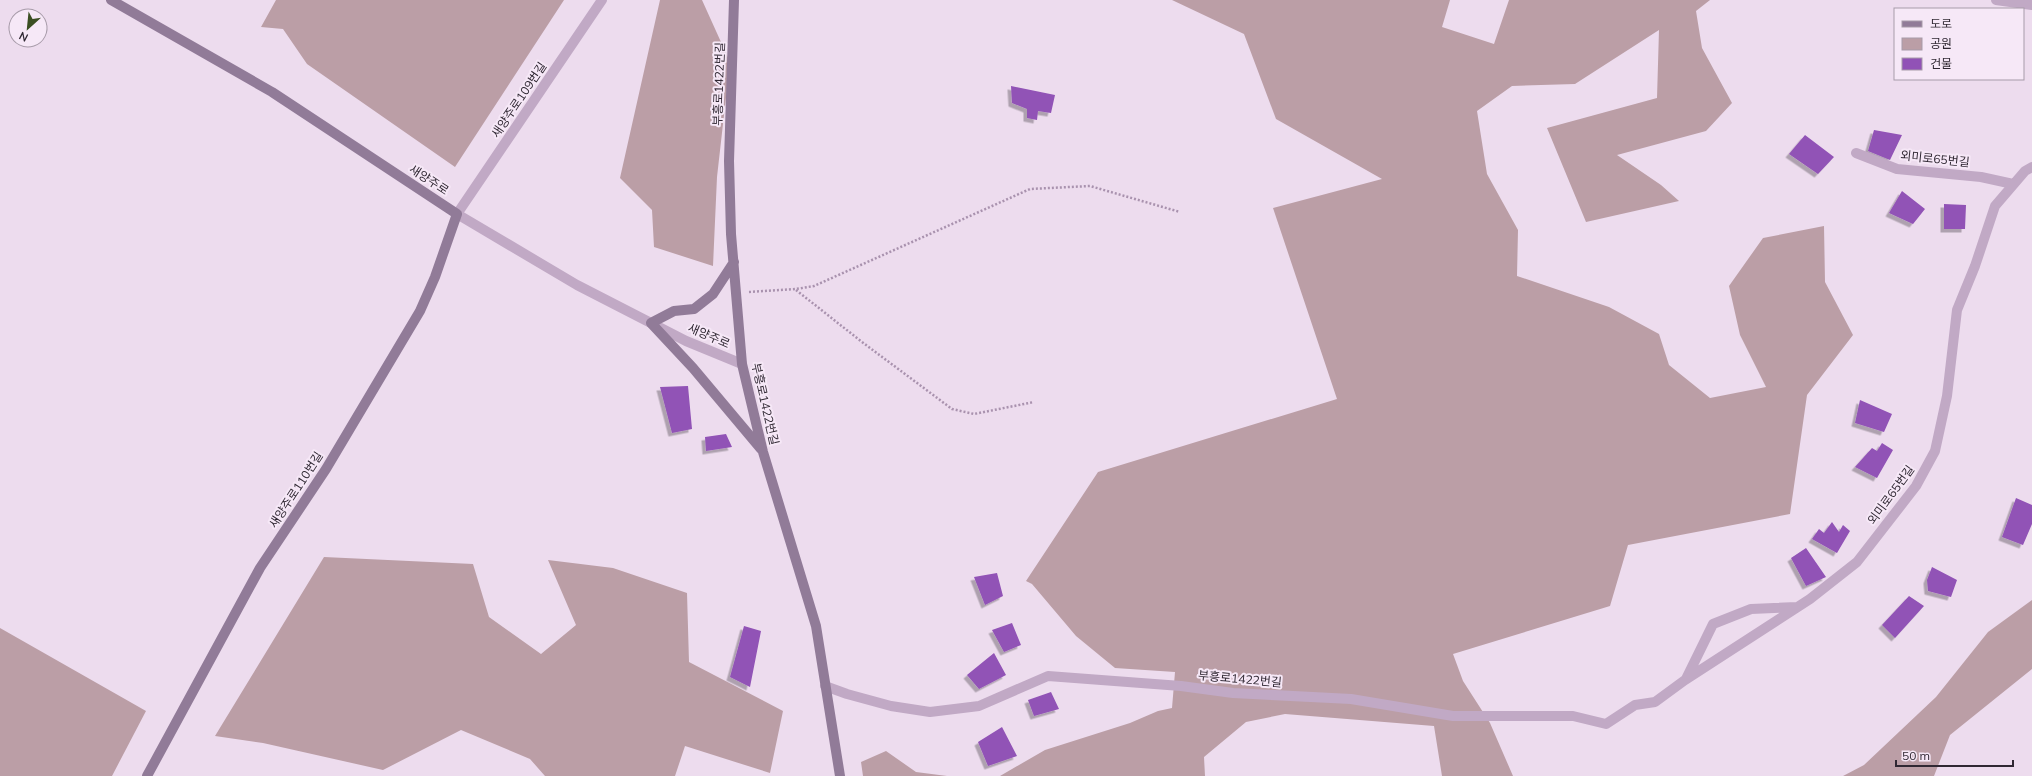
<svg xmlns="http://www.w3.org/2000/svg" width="2032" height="776" font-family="Mulish,'Noto Sans KR',sans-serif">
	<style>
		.green { fill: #bb9ea6 }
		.building { fill: #9152b6; filter: url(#shadow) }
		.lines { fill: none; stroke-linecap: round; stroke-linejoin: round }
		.path { stroke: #a992ae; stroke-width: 2.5; stroke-dasharray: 2 2; stroke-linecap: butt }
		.street { stroke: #c1a9c5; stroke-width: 10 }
		.secondary { stroke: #917b98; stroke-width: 10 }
		.labels { text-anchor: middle; stroke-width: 4; stroke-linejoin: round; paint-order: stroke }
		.street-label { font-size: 12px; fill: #302833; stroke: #f6e8f7 }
	</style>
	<defs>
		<filter id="shadow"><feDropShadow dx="-3.5" dy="3.5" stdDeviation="0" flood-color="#0004"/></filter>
	</defs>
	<rect width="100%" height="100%" fill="#eddcee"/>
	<path class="green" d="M276 0H564L455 167 307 64 283 29 261 27Z
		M660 0H702L730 62 717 177 713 266 654 247 652 210 620 178Z
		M1172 0H1450L1442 27 1494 44 1509 0H1710L1696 11 1702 48 1732 103 1706 131 1617 155 1661 185 1679 201 1586 222 1547 128 1657 98 1659 30 1575 84 1512 86 1477 111 1487 174 1518 230 1517 276 1609 307 1659 334 1669 365 1710 398 1766 387 1740 335 1729 286 1763 238 1824 226 1825 282 1853 335 1807 395 1790 514 1628 545 1610 606 1453 654 1463 681 1490 723 1513 776H1442L1434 726 1285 714 1246 722 1204 757 1205 776H1000L1045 750 1130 723 1158 711 1172 708 1175 672 1115 668 1076 636 1032 584 1026 581 1098 472 1337 399 1273 208 1382 179 1276 119 1244 34Z
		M324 557 473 564 489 617 541 654 576 625 548 560 613 568 687 593 689 662 783 711 770 773 685 746 675 776H545L530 759 461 730 383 770 263 743 215 736Z
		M2032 600V669L1950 735 1934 776H1843L1864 765 1936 697 1988 632Z
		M0 628 146 711 112 776H0Z
		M886 751 916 772 947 776H863L861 762Z"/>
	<path class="building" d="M1011 86 1055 95 1051 113 1038 111 1037 120 1027 118V109L1012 103Z
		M1874 130 1902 135 1890 160 1868 151Z
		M1805 135 1834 157 1818 174 1789 154Z
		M1902 191 1925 209 1913 224 1889 213Z
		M1944 204 1966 205 1965 229H1944Z
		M688 386 692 429 672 433 660 387Z
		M1860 400 1892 414 1884 432 1855 423Z
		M726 434 732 447 706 451 705 437Z
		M1882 443 1893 450 1877 478 1855 467 1872 448 1877 451Z
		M2016 498 2032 505V524L2023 545 2002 537Z
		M1832 522 1839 532 1843 525 1850 531 1837 553 1812 539 1819 529 1824 533Z
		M1806 548 1826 577 1806 586 1791 558Z
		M1932 567 1957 580 1951 597 1928 591 1927 580Z
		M997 573 1003 596 985 605 974 577Z
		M1909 596 1924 606 1895 638 1882 625Z
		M1012 623 1021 645 1004 652 992 630Z
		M744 626 761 631 750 687 730 677Z
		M994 653 1006 675 979 689 967 675Z
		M1051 692 1059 709 1034 716 1028 700Z
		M1002 727 1017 756 988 766 978 742Z"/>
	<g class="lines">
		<path class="path" d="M796 290 862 342 952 409 974 414 1034 402
			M749 292 796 289 814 286 1030 189 1090 186 1180 212"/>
		<path class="street" d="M602 0 457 214 577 285 686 341 742 364
			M1996 0 2032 5
			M1856 153 1897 169 1981 177 2013 184
			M1686 679 1713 624 1751 609 1797 607
			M825 686 847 694 891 706 930 712 979 706 1048 676 1181 686 1233 693 1351 699 1453 716H1573L1606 724 1635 705 1655 702 1685 680 1810 599 1857 562 1916 486 1935 451 1947 396 1957 310 1975 266 1995 206 2025 171 2032 167"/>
		<path class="secondary" d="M111 0 272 92 457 214 435 277 420 311 326 469 260 568 147 776
			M734 0 729 161 731 234 742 364 763 452 816 626 840 776
			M734 262 713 294 694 309 674 311 651 323 693 368 761 449"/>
	</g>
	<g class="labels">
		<g class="street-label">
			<text transform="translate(719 84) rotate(-88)" y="4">부흥로1422번길</text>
			<text transform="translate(519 100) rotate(-56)" y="4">새양주로109번길</text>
			<text transform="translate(1935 159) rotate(6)" y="4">외미로65번길</text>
			<text transform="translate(429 180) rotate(33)" y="4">새양주로</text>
			<text transform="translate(709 336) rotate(23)" y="4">새양주로</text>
			<text transform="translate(765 404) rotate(77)" y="4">부흥로1422번길</text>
			<text transform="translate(296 490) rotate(-57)" y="4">새양주로110번길</text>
			<text transform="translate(1891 495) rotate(-54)" y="4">외미로65번길</text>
			<text transform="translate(1240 679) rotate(5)" y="4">부흥로1422번길</text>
		</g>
	</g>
	<rect x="1894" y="8" width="130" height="72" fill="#f6e8f7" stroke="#a79ba9"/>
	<rect x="1902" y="21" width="20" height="6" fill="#917b98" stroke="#a79ba9"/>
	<text x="1930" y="28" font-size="12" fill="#302833">도로</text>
	<rect x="1902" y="38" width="20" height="12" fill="#bb9ea6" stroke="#a79ba9"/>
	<text x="1930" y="48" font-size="12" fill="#302833">공원</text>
	<rect x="1902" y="58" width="20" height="12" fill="#9152b6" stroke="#a79ba9"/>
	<text x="1930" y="68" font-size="12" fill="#302833">건물</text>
	<g transform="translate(28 28) rotate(207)"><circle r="19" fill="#f6e8f7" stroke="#a79ba9"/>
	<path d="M0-3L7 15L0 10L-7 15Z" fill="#3b4f23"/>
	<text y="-6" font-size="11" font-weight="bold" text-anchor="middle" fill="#302833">N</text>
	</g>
	<path d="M1896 760v6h117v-6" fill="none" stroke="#302833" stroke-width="2"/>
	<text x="1902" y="760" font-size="12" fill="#302833" stroke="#f6e8f7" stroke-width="3" paint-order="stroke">50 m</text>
</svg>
